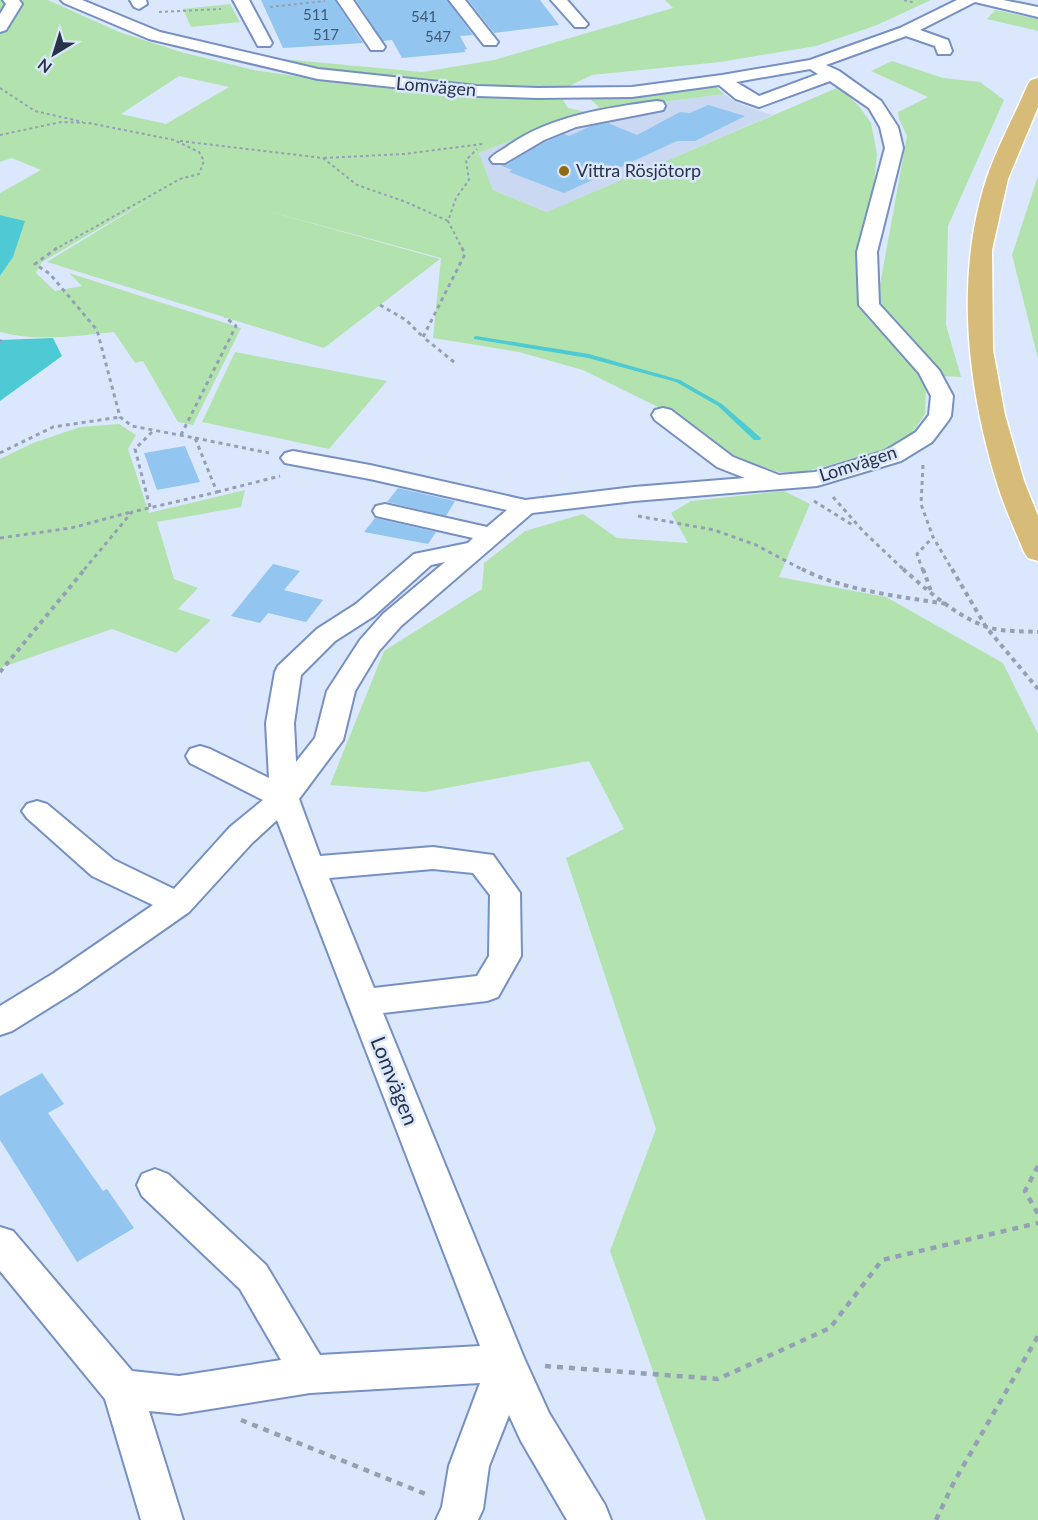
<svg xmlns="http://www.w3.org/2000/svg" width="1038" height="1520" font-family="Lato,sans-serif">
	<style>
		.built { fill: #cbd8f1 }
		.green { fill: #b2e3ae; fill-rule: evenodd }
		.water { fill: #4ecad4 }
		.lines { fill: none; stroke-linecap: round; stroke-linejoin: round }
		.stream { fill: #4ecad4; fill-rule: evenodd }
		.building { fill: #92c6f0 }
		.minor-casing { stroke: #7690c2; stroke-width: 4 }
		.major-casing { stroke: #fff; stroke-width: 3 }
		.path-far3 { stroke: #95a0b6; stroke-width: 2; stroke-dasharray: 3 3; stroke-linecap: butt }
		.path-far2 { stroke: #95a0b6; stroke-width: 3; stroke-dasharray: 4 4; stroke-linecap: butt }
		.path-far1 { stroke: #95a0b6; stroke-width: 4; stroke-dasharray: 4.5 4.5; stroke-linecap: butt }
		.path { stroke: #95a0b6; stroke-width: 4.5; stroke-dasharray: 6 6; stroke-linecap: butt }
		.minor { fill: #fff; fill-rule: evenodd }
		.major { fill: #d7bb79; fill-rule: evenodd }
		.poi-dot { fill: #916b12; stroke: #dbe7fd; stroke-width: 2 }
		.labels { text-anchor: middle; stroke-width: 5; stroke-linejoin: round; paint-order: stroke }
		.far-number-label { font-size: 15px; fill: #425872 }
		.far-street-label { font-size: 18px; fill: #283348; stroke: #dbe7fd }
		.far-poi-label { font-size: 18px; fill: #283348; stroke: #dbe7fd; text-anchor: start }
		.street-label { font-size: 21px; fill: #283348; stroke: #dbe7fd }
	</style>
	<rect width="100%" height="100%" fill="#dbe7fd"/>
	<path class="built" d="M724 94 737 103 772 115 548 212 493 190 479 153 599 107 617 108Z"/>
	<path class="green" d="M0 0H48L119 32 181 52 254 70 349 84 447 95 563 100 568 108 586 112 479 153 493 190 547 212 839 87 859 106 871 123 877 154 862 307 921 368 926 387 925 414 905 444 804 472H778L731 455 668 412 583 370 519 352 433 338 441 258 246 205 440 259 324 348 47 262 153 197 42 262 36 273 55 291 82 286 69 273 241 328 193 425 178 422 143 361 135 363 114 332C76 336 37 342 0 332V276L13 257 24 221 0 215V193L41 170 12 158 0 162ZM179 76 229 87 166 124 121 114Z
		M665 0H931L877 25 816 46 720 62 592 75 565 88H491L332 71 271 58 422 72 494 60 673 8Z
		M230 4 240 22 191 27 183 9Z
		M995 10 1038 19V31L987 19Z
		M892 61 943 78 980 82 1004 100 948 226 946 325 961 377 941 376 885 318 878 296 907 136 899 119 898 112 928 97 871 71Z
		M714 85 724 94 617 108 599 107 589 98 648 95Z
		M1038 176V359L1012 255Z
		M235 352 387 381 329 449 202 422Z
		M119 424 136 435 128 449 149 513 245 490 241 507 157 522 174 579 198 588 178 609 211 620 176 653 112 629 0 668V459L33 443 80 427Z
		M784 491 810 504 779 577 886 597 1003 663 1038 734V1520H706L610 1251 656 1129 566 858 624 829 589 761 425 792 330 785 384 651 482 589 484 563 525 531 583 514 617 538 688 543 671 513 691 501Z"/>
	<path class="water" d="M0 215 25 221 13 257 0 276Z
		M53 338 62 356 0 401V340Z"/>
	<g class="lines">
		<path class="stream" d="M476 336 589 354 680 380 722 404 761 438 760 440H754L718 406 676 382 588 358 474 339V337Z"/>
	</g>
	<path class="building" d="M261 0H335L363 43 283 48Z
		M356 0H447L473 35 460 36 467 49 464 50 466 52 402 58 392 40 383 41Z
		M468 0H540L559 25 494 33Z
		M708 105 745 116 695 141H677L564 193 509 172 512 170 500 165H506L545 142 564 134 569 136 591 126 608 123 637 135 680 112 690 113Z
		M185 446 200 482 157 490 144 453Z
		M398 488 455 501 446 516 387 502Z
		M375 518 436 532 428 544 364 532Z
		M273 564 300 571 284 590 323 600 306 622 268 613 260 623 231 616Z
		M42 1073 64 1104 48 1113 103 1191 107 1189 134 1228 77 1262 0 1140V1096Z"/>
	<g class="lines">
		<defs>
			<path id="minor" d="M3 0H19L22 4 6 30 0 32V14L6 4Z
				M61 0H82L160 32 318 69 477 86 538 88 632 87 722 75 810 60 900 28 957 0H1003L1038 7V17L975 2 920 30 948 40 952 51 950 54H938L935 46 906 36 826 65 839 71 881 101 898 127 903 148 877 252 879 304 939 370 953 396 951 416 948 421 932 442 901 461 817 486 634 501 532 513 401 626 379 651 355 691 343 740 299 799 320 856 433 847 493 855 520 893 521 956 498 997 487 1001 383 1013 524 1358 549 1413 605 1505 611 1520H567L521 1441 509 1415 489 1466 483 1509 478 1520H436L442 1507 449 1466 480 1383 310 1393 179 1414 149 1411 183 1520H141L105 1399 0 1271V1227L13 1231 132 1371 179 1376 281 1360 240 1289 142 1196 137 1185 142 1174 155 1169 168 1174 266 1265 320 1355 480 1346 277 820 252 843 189 912 76 991 12 1031 0 1035V1006L54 973 153 905 92 876 27 818 22 811 27 804 37 801 47 804 114 860 174 889 230 827 263 800 190 763 186 756 190 749 200 746 210 749 269 778 266 723 275 672 278 666 317 629 356 604 414 554 468 543 473 538 376 516 373 511 376 506 385 504 487 527 507 510 370 479 285 463 281 458 285 453 293 451 370 465 525 500 634 487 745 478 717 467 655 420 652 415 655 410 663 408 671 410 733 457 779 475 815 472 885 451 916 432 929 415 931 396 919 373 859 305 857 252 885 148 880 127 869 108 830 81 759 107 736 99 719 85 632 97 538 98 477 96 318 79 149 39 64 3ZM810 69 818 74 759 96 736 82ZM445 562 383 614 360 640 327 691 315 738 296 762 294 723 301 675 335 641 374 616 431 565ZM433 869 473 873 490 895 489 956 477 976 374 988 329 878Z
				M130 0H146L147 4 139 9 134 7Z
				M233 0H249L272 43 270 46H258Z
				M337 0H353L385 47 383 50H371Z
				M449 0H465L498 42 496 45H484Z
				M551 0H567L588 24 585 27H575Z
				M657 101 663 102 665 106 663 110 576 127 544 140 505 163H493L490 159C494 154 500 151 505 148 548 116 606 108 657 101Z"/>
			<path id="major" d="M1038 78V107L1008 179 992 250 993 350 1005 415 1024 481 1038 516V561L1028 558 1024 552C1014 528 1003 504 996 480 967 384 955 277 986 180 997 147 1015 115 1028 84L1031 80Z"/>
		</defs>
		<use href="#minor" class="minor-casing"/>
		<use href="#major" class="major-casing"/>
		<path class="path-far3" d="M904 0 915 3
			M270 7 325 1
			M159 12 221 9
			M0 88 35 111 83 122
			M0 135 61 122 89 123 174 140 199 152 204 161 199 174 180 179 54 250
			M180 141 323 158 357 185 406 202 448 221
			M324 158 404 154 483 144
			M463 250 448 221 456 198 469 180 466 160 477 149"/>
		<path class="path-far2" d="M57 248 35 264 50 274 97 330 120 417 132 426 195 438 217 492 132 512 83 571
			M380 305 406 320 423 337
			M0 342 2 340
			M454 362 423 337 465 254 462 248
			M181 435 236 326 225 317
			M195 438 269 453
			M0 453 53 427 120 417
			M923 465 921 504 933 537 953 571
			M217 492 280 476
			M833 497 863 531 905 571
			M814 501 854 526
			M150 507 135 449 154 430
			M638 516 714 530 756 545 805 571
			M0 538 71 528 131 512
			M923 571 917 554 933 537"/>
		<path class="path-far1" d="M802 569C841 590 903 597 947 604
			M903 569C928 591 956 616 987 627 1003 632 1022 631 1038 632
			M923 569 931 591
			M952 569 986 627 1038 689
			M0 672 85 569"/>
		<path class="path" d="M1038 1166 1025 1191 1038 1214
			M545 1366 718 1379 830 1328 882 1260 1038 1223
			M241 1420 428 1495
			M936 1520 954 1482 1038 1336"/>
		<use href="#minor" class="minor"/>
		<use href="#major" class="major"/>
	</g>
	<circle class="poi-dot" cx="564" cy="171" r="6"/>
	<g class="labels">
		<g class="far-number-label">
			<text x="316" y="20">511</text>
			<text x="424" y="22">541</text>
			<text x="326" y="40">517</text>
			<text x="438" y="42">547</text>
		</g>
		<g class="far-street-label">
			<text transform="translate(436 87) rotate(5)" y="6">Lomvägen</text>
			<text transform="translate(858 464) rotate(-18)" y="6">Lomvägen</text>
		</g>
		<g class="far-poi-label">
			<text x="576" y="177">Vittra Rösjötorp</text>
		</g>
		<g class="street-label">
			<text transform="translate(394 1081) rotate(68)" y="7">Lomvägen</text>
		</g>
	</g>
	<g transform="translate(54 54) rotate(218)" stroke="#dbe7fd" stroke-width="4.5" paint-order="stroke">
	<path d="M0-4.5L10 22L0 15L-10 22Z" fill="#283348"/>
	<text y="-9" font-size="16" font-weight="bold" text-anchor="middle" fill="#283348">N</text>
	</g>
</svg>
